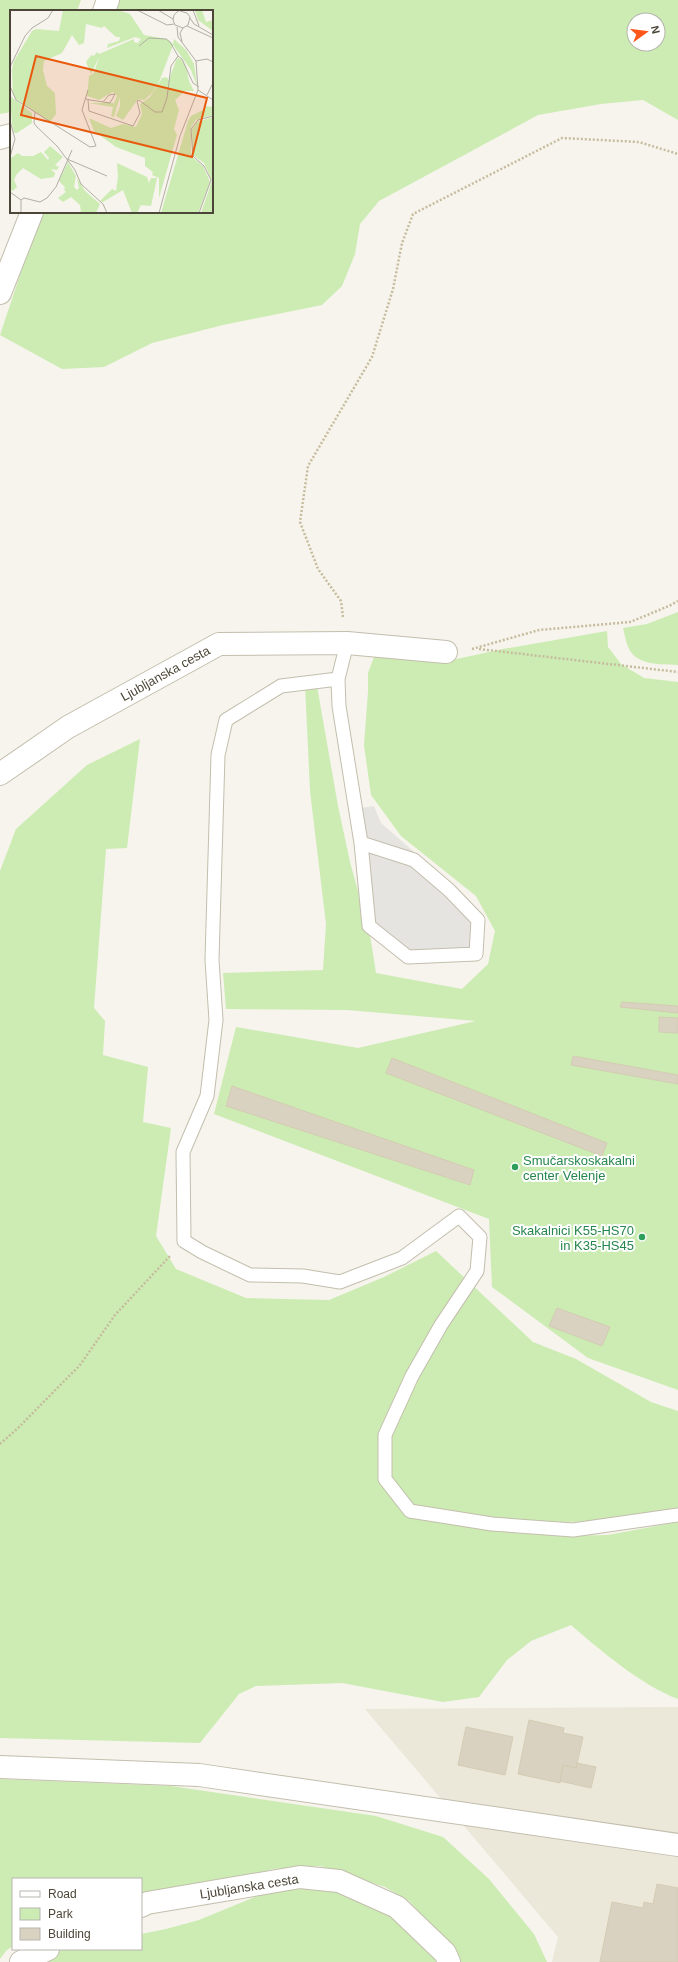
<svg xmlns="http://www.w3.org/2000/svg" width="678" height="1962" font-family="Arial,sans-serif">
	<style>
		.residential { fill: #ebe7d9 }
		.green { fill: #ccecb3; fill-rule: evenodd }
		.parking { fill: #e5e4e0 }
		.building { fill: #d9d2c0; stroke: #d4cbb3 }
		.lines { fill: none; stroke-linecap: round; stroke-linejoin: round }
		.service-casing { stroke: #c3bead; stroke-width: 15 }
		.minor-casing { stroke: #c3bead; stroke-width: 24 }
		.tertiary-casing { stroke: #c3bead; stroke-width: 24 }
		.path { stroke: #c6bc9d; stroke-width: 2.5; stroke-dasharray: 2 2; stroke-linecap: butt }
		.service { stroke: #fff; stroke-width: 13 }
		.minor { stroke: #fff; stroke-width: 22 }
		.tertiary { stroke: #fff; stroke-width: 22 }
		.leisure-dot { fill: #2e9e5b; stroke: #fff; stroke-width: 1.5 }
		.labels { text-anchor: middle; stroke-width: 4; stroke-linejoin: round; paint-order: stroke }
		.street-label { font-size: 13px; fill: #4c4638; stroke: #fff }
		.leisure-label { font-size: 13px; fill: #27864d; stroke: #fff; text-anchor: start }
		.inset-road { fill: none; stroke: #b2aea4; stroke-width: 1 }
		.view { fill: #e8590c; fill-opacity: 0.15; stroke: #e8590c; stroke-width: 2 }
		.inset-edge { fill: none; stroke: #4c4638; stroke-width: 2 }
	</style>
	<rect width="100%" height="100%" fill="#f6f4ec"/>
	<path class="residential" d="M678 1707V1962H552L558 1937 365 1709Z"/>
	<path class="green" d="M0 0H81L77 11H11V112L0 114Z
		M116 0H678V120L643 100 601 104 538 115 379 201 360 224 355 254 342 286 322 305 223 325 152 343 104 367 62 369 0 335 41 212H212V11H112ZM634 20H658V44H634Z
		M678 612V665C661 664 638 666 629 649 626 643 625 635 623 628L647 624Z
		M607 631 608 647 621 664 644 678 678 682V1390L588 1358 492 1287 489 1219 214 1114 236 1027 358 1048 476 1021 347 1010 226 1009 223 973 323 970 326 924 310 791 305 685 317 686 338 806 350 862 370 935 376 973 462 989 488 964 495 931 476 896 401 836 371 795 364 745 368 692V673L374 657 403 655 452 660 503 649Z
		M140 739 127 848 106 849 94 1008 105 1021 103 1055 148 1067 143 1122 171 1128 156 1236 176 1269 246 1298 329 1300 384 1277 436 1251 533 1342 576 1359 651 1402 678 1411V1508L606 1521 563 1522 509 1519 515 1533 561 1536 608 1535 678 1522V1699C641 1685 601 1651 571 1625L531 1641 507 1660 479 1697 443 1702 342 1683 256 1686 239 1694 200 1743 0 1738V871L16 829 87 765Z
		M0 1779 171 1786 376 1816 443 1837 489 1879 534 1934 547 1962H461L455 1951 409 1901 385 1887 320 1866 273 1869 239 1878 141 1909V1879H13V1946L6 1951 0 1959Z
		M305 1886C316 1887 328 1888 339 1890 372 1898 418 1934 437 1962H35L54 1952 67 1949H141V1934L166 1929 199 1920 277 1888Z"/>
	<path class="parking" d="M374 806 381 823 469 900 478 920 480 952 408 957 369 926 355 809Z"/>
	<path class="building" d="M622 1002 678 1006V1013L620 1007Z
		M659 1017 678 1018V1033L659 1032Z
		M573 1056 678 1075V1084L571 1065Z
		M392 1058 607 1143 602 1156 386 1073Z
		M232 1086 474 1170 470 1185 226 1106Z
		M557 1308 610 1327 602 1346 549 1326Z
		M529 1720 564 1728 563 1733 583 1737 576 1768 563 1765 560 1783 518 1774Z
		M466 1727 513 1737 505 1775 458 1765Z
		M577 1763 596 1767 591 1788 560 1781 563 1765 576 1768Z
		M657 1884 678 1888V1962H600L612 1902 643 1908 644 1902 653 1904Z"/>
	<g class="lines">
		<defs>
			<path id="service" d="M347 643 338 679 339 706 361 843 369 926 408 957 476 954 478 920 449 890 414 860 361 843
				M338 679 281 686 226 720 218 755 212 960 216 1020 207 1096 183 1152 184 1241 202 1252 250 1275 303 1276 340 1282 402 1258 459 1216 480 1237 477 1271 441 1325 412 1376 385 1435V1479L410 1511 492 1524 573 1530 678 1515"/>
			<path id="minor" d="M104 11 108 0
				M0 138 11 135
				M0 293 32 212
				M0 774 68 727 219 644 347 643 446 652
				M141 1906 147 1903 300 1877 339 1881 397 1907 445 1953 449 1962
				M21 1962 48 1949"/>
			<path id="tertiary" d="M0 1767 199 1775 678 1845"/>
		</defs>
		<use href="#service" class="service-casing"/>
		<use href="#minor" class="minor-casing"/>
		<use href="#tertiary" class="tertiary-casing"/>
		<path class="path" d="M343 617 341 601 318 569 300 522 308 466 372 357 393 289 402 243 413 214 562 138 639 142 678 154
			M472 649 539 630 630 622 669 606 678 601
			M479 649 678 672
			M0 1444 17 1429 80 1365 115 1315 170 1256"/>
		<use href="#service" class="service"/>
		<use href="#minor" class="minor"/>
		<use href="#tertiary" class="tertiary"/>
	</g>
	<g class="leisure-dot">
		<circle cx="515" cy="1167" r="4"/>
		<circle cx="642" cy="1237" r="4"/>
	</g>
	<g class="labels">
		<g class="street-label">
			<text transform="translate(165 673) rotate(-29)" y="5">Ljubljanska cesta</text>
			<text transform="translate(249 1886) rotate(-9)" y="5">Ljubljanska cesta</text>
		</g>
		<g class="leisure-label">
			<text x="523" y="1165">Smučarskoskakalni<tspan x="523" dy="15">center Velenje</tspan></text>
			<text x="634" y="1235" text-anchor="end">Skakalnici K55-HS70<tspan x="634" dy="15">in K35-HS45</tspan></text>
		</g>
	</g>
	<g transform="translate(10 10)">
		<rect width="203" height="203" fill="#f6f4ec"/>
		<path d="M53 0H108L120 4 134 25 157 29 163 34 164 29 176 40 184 54 187 76 181 60 163 35 149 72 142 83 134 90 128 89 113 110 106 106 110 96V87L104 107 101 106 103 97 78 93H104L107 86 103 82 89 90 77 86 79 66 84 63 89 47 81 64 76 52 81 45 84 46 87 42 89 44 124 29V32L128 33 131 29 125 27 97 38 98 34 109 31 110 27H106L94 16 92 18 76 14 74 33 69 35 62 25 52 43 34 51 33 60 37 76 45 83 46 104 40 112 6 89 3 84 2 60 4 51 22 21 26 19 49 21ZM185 0H192L196 12 203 10V21L188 10ZM167 48 171 49 176 57 179 71 184 81H175L165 90 169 100 164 119 167 125 149 188V168L142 165 143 162 135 156V148L106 137 84 121 79 108 101 118 113 114 126 117 132 104 130 94 140 87 152 68 156 67 159 70ZM0 86 22 103V113L7 123H4L2 114ZM196 96 203 97V105L186 110 181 117V146L193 156 200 172 188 203H151L178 111 181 106 195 99ZM203 107V203H191L202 171 194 153 183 145 182 119 187 112ZM40 136 53 147 45 155 49 157 47 160 41 159 45 163 44 167 31 169 13 158 6 165 4 170 7 177 3 181 0 179 1 148 8 143 12 146H23L31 142 38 150 39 148 34 142ZM58 152 66 166 64 177 67 180 69 178 67 168 75 181 90 194 86 203H71L70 195 61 187 53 192 48 188 56 182 54 180 55 177 49 171ZM107 153 137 167 139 173 141 168H147L141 196 131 195 127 203H122L113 180 93 192 90 191 102 179 106 181 108 166Z" fill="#ccecb3"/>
		<path class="inset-road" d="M127 0 157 15 164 14M148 0 163 9M183 0 189 16M170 1 177 3 180 7 178 15 173 18 165 15 163 10 164 5 167 2 170 0M180 8 184 14 203 25M177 16 203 28M172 32 170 23 173 18M129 36 139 28 156 29 160 32 168 46M186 51 197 49 203 52M0 57 15 26 22 18 38 8 43 0M0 76 6 90 80 137 86 136 72 100 78 80M188 80 203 90M197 85 203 73M76 89 80 90 100 93 105 84 99 85 93 92M78 90 79 101 123 116 130 103 127 91 129 90 145 102H152L157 88 161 56 168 46 172 49 183 73 189 77M25 102 24 113 27 117 47 136 65 160 71 174 93 194 97 203M0 111 5 129 0 147M57 149 97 166M0 182 11 190V203M11 190 14 188 30 192 37 188 46 177 62 140M149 203 170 126 188 80 186 51 168 27 167 17M189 203 201 170 194 156 183 146 181 119 188 110 203 106"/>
		<path class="view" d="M26 46 197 88 182 147 11 105Z"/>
		<rect width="203" height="203" class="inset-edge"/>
	</g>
	<rect x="12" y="1878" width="130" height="72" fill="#ffffff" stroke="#b7b5af"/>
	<rect x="20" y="1891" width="20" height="6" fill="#ffffff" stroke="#b7b5af"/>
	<text x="48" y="1898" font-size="12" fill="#4c4638">Road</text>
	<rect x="20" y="1908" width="20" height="12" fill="#ccecb3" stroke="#b7b5af"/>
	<text x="48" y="1918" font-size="12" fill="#4c4638">Park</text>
	<rect x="20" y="1928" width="20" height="12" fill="#d9d2c0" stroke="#b7b5af"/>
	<text x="48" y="1938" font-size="12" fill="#4c4638">Building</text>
	<g transform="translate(646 32) rotate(76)"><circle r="19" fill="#ffffff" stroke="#b7b5af"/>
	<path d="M0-3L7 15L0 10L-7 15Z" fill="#ff561a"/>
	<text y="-6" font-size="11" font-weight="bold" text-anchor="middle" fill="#4c4638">N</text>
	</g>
</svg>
